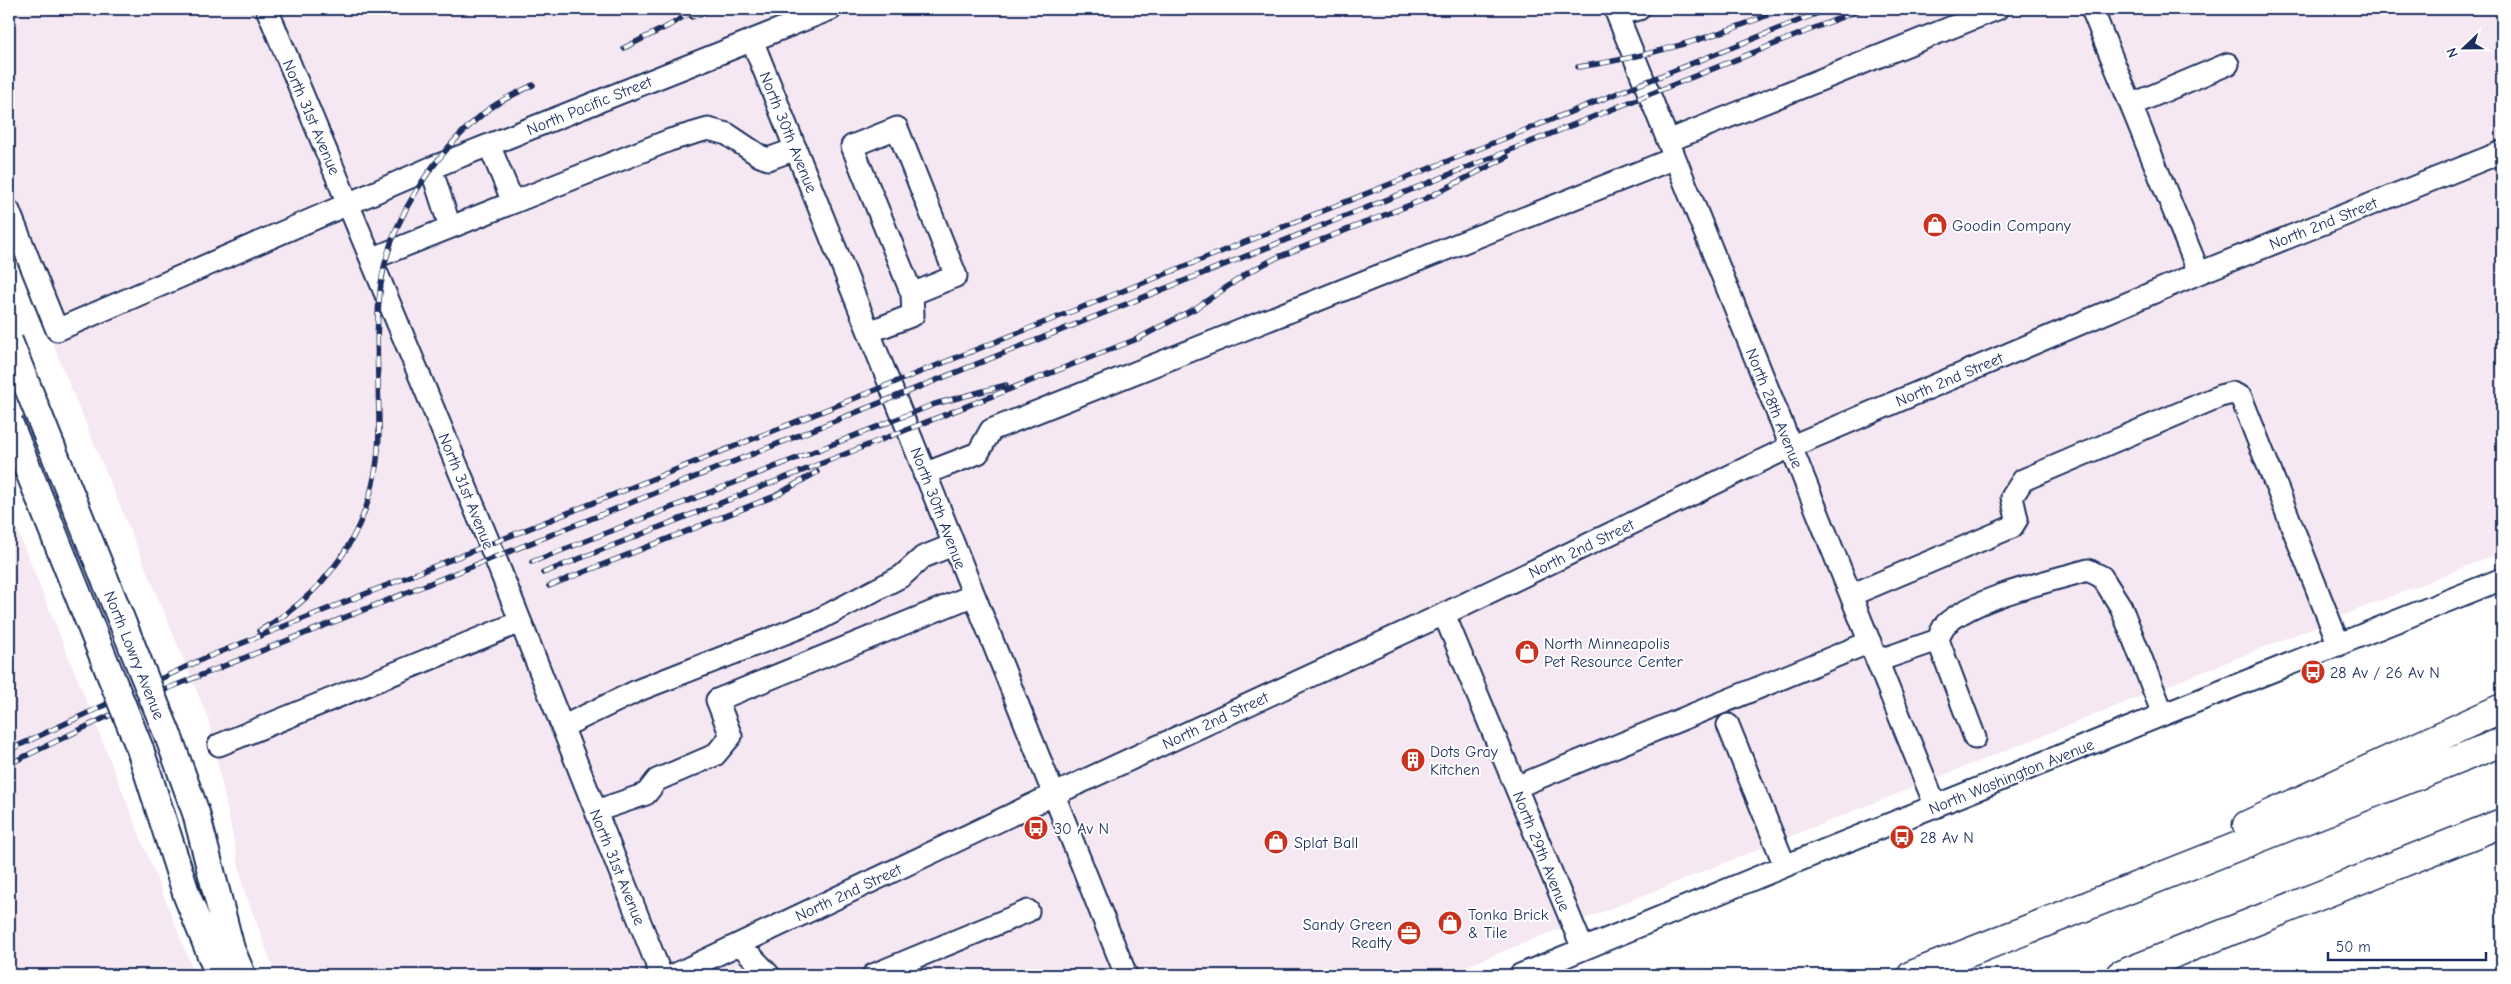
<svg xmlns="http://www.w3.org/2000/svg" width="2511" height="984" font-family="'Comic Neue',sans-serif">
	<style>
		.built { fill: #f6e8f2 }
		.lines { fill: none; stroke-linecap: round; stroke-linejoin: round }
		.minor-casing { stroke: #1b2f5e; stroke-width: 25 }
		.major-casing { stroke: #1b2f5e; stroke-width: 30 }
		.highway-casing { stroke: #1b2f5e; stroke-width: 31 }
		.minor { stroke: #fff; stroke-width: 21 }
		.major { stroke: #fff; stroke-width: 26 }
		.highway { stroke: #fff; stroke-width: 28 }
		.rail-casing { stroke: #1b2f5e; stroke-width: 5.5 }
		.rail { stroke: #fff; stroke-width: 4; stroke-dasharray: 11; stroke-linecap: butt }
		.major-bridge-casing { stroke: #1b2f5e; stroke-width: 30; stroke-linecap: butt }
		.major-bridge { stroke: #fff; stroke-width: 26 }
		.labels { text-anchor: middle; stroke-width: 4; stroke-linejoin: round; paint-order: stroke }
		.street-label { font-size: 16px; fill: #1b2f5e; stroke: #fff }
		.poi-label { font-size: 16px; fill: #1b2f5e; stroke: #fff; text-anchor: start }
	</style>
	<rect width="100%" height="100%" fill="#fff"/>
	<filter id="ink" filterUnits="userSpaceOnUse"><feTurbulence type="fractalNoise" baseFrequency=".02" numOctaves="2"/><feDisplacementMap in="SourceGraphic" scale="10" xChannelSelector="R" yChannelSelector="G"/><feConvolveMatrix kernelMatrix="1 2 1 2 8 2 1 2 1" color-interpolation-filters="sRGB"/></filter>
	<g filter="url(#ink)">
		<path class="built" d="M9 9H2502V552L1444 975H276L244 890 208 718 9 239Z
			M9 510 87 702 195 975H9Z"/>
		<g class="lines">
			<defs>
				<path id="minor" d="M267 9 490 545 661 975
					M1615 9 1936 807
					M2092 9 2199 273
					M1617 14 1639 9
					M752 40 1126 975
					M2131 105 2228 64
					M1668 141 1997 9
					M489 145 513 202
					M431 168 450 227
					M9 211 57 330 431 168 831 9
					M371 259 670 140 708 129 727 134 760 156 768 159 796 149
					M869 332 913 315 912 294 852 146 897 128 956 276 912 294
					M924 474 978 453 991 430 1675 158
					M1851 595 2012 527 2017 519 2012 497 2023 480 2220 396 2232 393 2241 397 2339 645
					M1444 614 1583 949
					M1938 640C1940 635 1942 627 1947 623 1980 596 2047 582 2088 570L2102 577 2121 607 2163 714
					M1877 661 1938 640 1975 738
					M1728 725 1785 866
					M562 727 639 690 816 621 902 576 923 557 953 545
					M219 745 520 622
					M1516 787 1870 642
					M596 811 646 794 657 780 715 755 731 736 717 700 974 595
					M740 944 769 975
					M674 975 1053 795 1444 614 1790 447 2199 273 2502 152
					M873 975 1028 911
					M1520 975 1785 866 2502 579"/>
				<path id="major" d="M169 738 196 813 231 949 242 975
					M140 749 187 896 219 975"/>
				<path id="highway" d="M2247 825 2502 708
					M1912 975 2502 742
					M2120 975 2502 823"/>
			</defs>
			<use href="#minor" class="minor-casing"/>
			<use href="#major" class="major-casing"/>
			<use href="#highway" class="highway-casing"/>
			<use href="#minor" class="minor"/>
			<use href="#major" class="major"/>
			<use href="#highway" class="highway"/>
			<defs>
				<path id="rail" d="M692 17 711 9
					M624 48 668 26 697 9
					M1578 67C1648 57 1718 36 1783 9
					M532 562 935 404 1006 385
					M543 573 1137 339 1196 308 1249 272 1278 257 1425 199 1507 157
					M549 586 775 496 817 472
					M259 631C336 588 379 516 379 427 379 380 374 331 381 284 390 219 434 154 484 113 498 101 517 93 533 85
					M9 750 205 658 1828 9
					M9 764 154 694 1862 9"/>
			</defs>
			<use href="#rail" class="rail-casing"/>
			<use href="#rail" class="rail"/>
			<defs>
				<path id="major-bridge" d="M9 341 169 738
					M9 422 140 749"/>
			</defs>
			<use href="#major-bridge" class="major-bridge-casing"/>
			<use href="#major-bridge" class="major-bridge"/>
		</g>
	</g>
	<defs>
		<symbol id="shop-disc" viewBox="-11 -11 22 22"><circle r="9.5" fill="#c8321e" stroke="#fff"/><path d="M-5-2.5h2.3a2.7 3.5 0 0 1 5.4 0H5L5.5 6h-11ZM-1.5-2.5h3a1.5 2.3 0 0 0-3 0Z" fill="#fff"/></symbol>
		<symbol id="bus-disc" viewBox="-11 -11 22 22"><circle r="9.5" fill="#c8321e" stroke="#fff"/><path d="M-5-6H5V4H4V6H2V4H-2V6H-4V4H-5ZM-3.5-4V0h7V-4ZM-3.5 1.2v1.5H-2V1.2ZM2 1.2v1.5H3.5V1.2Z" fill="#fff"/></symbol>
		<symbol id="building-disc" viewBox="-11 -11 22 22"><circle r="9.5" fill="#c8321e" stroke="#fff"/><path d="M-4-6H4V6H1V3H-1V6H-4ZM-2.5-4.3h1.7v1.8h-1.7ZM.8-4.3h1.7v1.8H.8ZM-2.5-1h1.7V.8h-1.7ZM.8-1h1.7V.8H.8Z" fill="#fff"/></symbol>
		<symbol id="office-disc" viewBox="-11 -11 22 22"><circle r="9.5" fill="#c8321e" stroke="#fff"/><path d="M-6-3h4V-5.5h4V-3h4V5H-6ZM-1-4.5V-3h2v-1.5ZM-6 0V1H6V0Z" fill="#fff"/></symbol>
	</defs>
	<g fill-rule="evenodd">
		<use href="#shop-disc" x="1921" y="211" width="28" height="28"/>
		<use href="#shop-disc" x="1513" y="638" width="28" height="28"/>
		<use href="#bus-disc" x="2299" y="658" width="28" height="28"/>
		<use href="#building-disc" x="1399" y="746" width="28" height="28"/>
		<use href="#bus-disc" x="1022" y="814" width="28" height="28"/>
		<use href="#bus-disc" x="1888" y="823" width="28" height="28"/>
		<use href="#shop-disc" x="1262" y="828" width="28" height="28"/>
		<use href="#shop-disc" x="1436" y="909" width="28" height="28"/>
		<use href="#office-disc" x="1395" y="919" width="28" height="28"/>
	</g>
	<g class="labels">
		<g class="street-label">
			<text transform="translate(589 105) rotate(-22)" y="6">North Pacific Street</text>
			<text transform="translate(312 117) rotate(67)" y="6">North 31st Avenue</text>
			<text transform="translate(789 132) rotate(68)" y="6">North 30th Avenue</text>
			<text transform="translate(2323 223) rotate(-22)" y="6">North 2nd Street</text>
			<text transform="translate(1949 379) rotate(-23)" y="6">North 2nd Street</text>
			<text transform="translate(1775 408) rotate(68)" y="6">North 28th Avenue</text>
			<text transform="translate(467 491) rotate(68)" y="6">North 31st Avenue</text>
			<text transform="translate(939 508) rotate(69)" y="6">North 30th Avenue</text>
			<text transform="translate(1581 548) rotate(-26)" y="6">North 2nd Street</text>
			<text transform="translate(135 655) rotate(68)" y="6">North Lowry Avenue</text>
			<text transform="translate(1215 720) rotate(-25)" y="6">North 2nd Street</text>
			<text transform="translate(2011 776) rotate(-22)" y="6">North Washington Avenue</text>
			<text transform="translate(1542 851) rotate(68)" y="6">North 29th Avenue</text>
			<text transform="translate(618 867) rotate(68)" y="6">North 31st Avenue</text>
			<text transform="translate(848 892) rotate(-25)" y="6">North 2nd Street</text>
		</g>
		<g class="poi-label">
			<text x="1952" y="231">Goodin Company</text>
			<text x="1544" y="649">North Minneapolis<tspan x="1544" dy="18">Pet Resource Center</tspan></text>
			<text x="2330" y="678">28 Av / 26 Av N</text>
			<text x="1430" y="757">Dots Gray<tspan x="1430" dy="18">Kitchen</tspan></text>
			<text x="1054" y="834">30 Av N</text>
			<text x="1920" y="843">28 Av N</text>
			<text x="1294" y="848">Splat Ball</text>
			<text x="1468" y="920">Tonka Brick<tspan x="1468" dy="18">&amp; Tile</tspan></text>
			<text x="1392" y="930" text-anchor="end">Sandy Green<tspan x="1392" dy="18">Realty</tspan></text>
		</g>
	</g>
	<rect width="2511" height="984" fill="none" stroke="#fff" stroke-width="30"/>
	<rect x="15" y="15" width="2481" height="954" fill="none" stroke="#1b2f5e" stroke-width="2" filter="url(#ink)"/>
	<g transform="translate(2464 48) rotate(248)" stroke="#ffffff" stroke-width="4" paint-order="stroke">
	<path d="M0-4L9 19L0 12L-9 19Z" fill="#1b2f5e"/>
	<text y="-8" font-size="14" font-weight="bold" text-anchor="middle" fill="#1b2f5e">N</text>
	</g>
	<path d="M2328 952v8h158v-8" fill="none" stroke="#1b2f5e" stroke-width="2.5"/>
	<text x="2336" y="952" font-size="15" fill="#1b2f5e" stroke="#ffffff" stroke-width="4" paint-order="stroke">50 m</text>
</svg>
